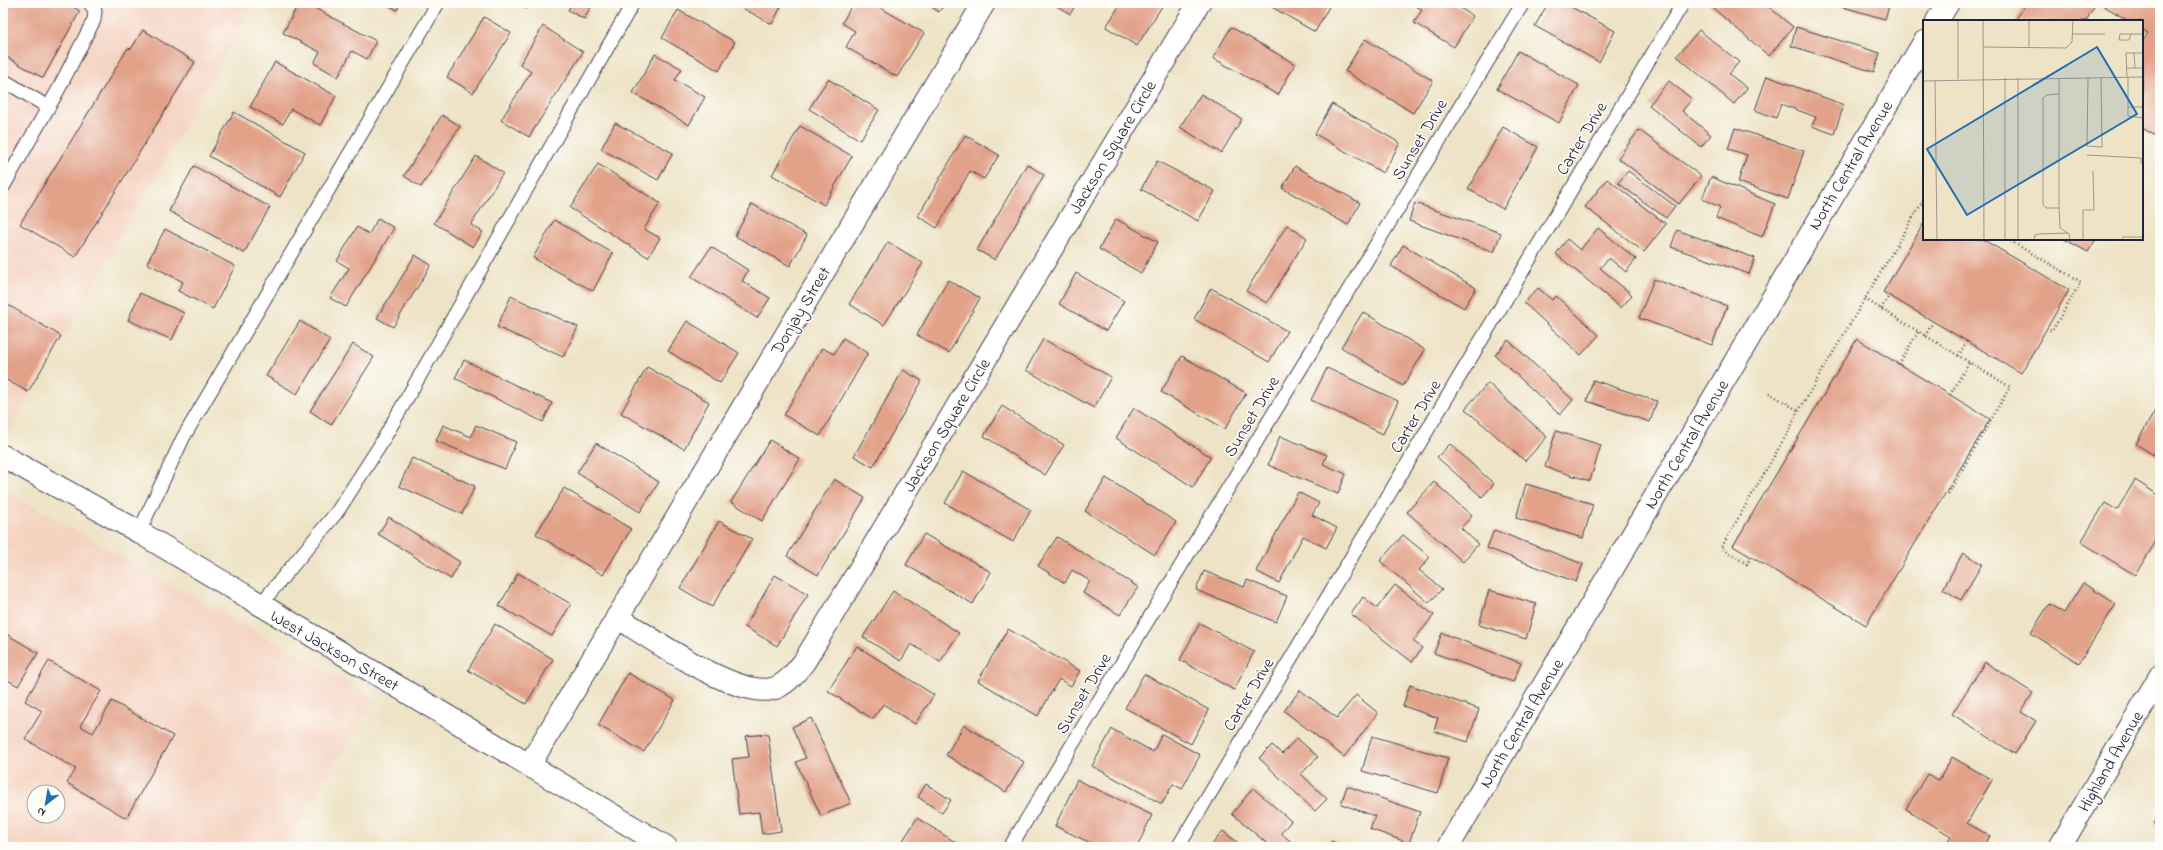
<svg xmlns="http://www.w3.org/2000/svg" width="2163" height="850" font-family="'Indie Flower',sans-serif">
	<style>
		.built { fill: #f5d3c1; fill-rule: evenodd }
		.building { fill: #e2a28a }
		.lines { fill: none; stroke-linecap: round; stroke-linejoin: round }
		.lane-casing { stroke: #413f50; stroke-width: 15 }
		.street-casing { stroke: #413f50; stroke-width: 24 }
		.path { stroke: #413f50; stroke-width: 2.5; stroke-dasharray: 1 3; stroke-linecap: butt }
		.lane { stroke: #fff; stroke-width: 13 }
		.street { stroke: #fff; stroke-width: 22 }
		.labels { text-anchor: middle; stroke-width: 3.5; stroke-linejoin: round; paint-order: stroke }
		.street-label { font-size: 17px; fill: #22223b; stroke: #fdfcf7 }
		.inset-road { fill: none; stroke: #9c968e; stroke-width: 1 }
		.view { fill: #1f6fb2; fill-opacity: 0.15; stroke: #1f6fb2; stroke-width: 2 }
		.inset-edge { fill: none; stroke: #22223b; stroke-width: 2 }
	</style>
	<rect width="100%" height="100%" fill="#fdfcf7"/>
	<filter id="ink" filterUnits="userSpaceOnUse"><feTurbulence type="fractalNoise" baseFrequency=".025" numOctaves="2"/><feDisplacementMap in="SourceGraphic" scale="8" xChannelSelector="R" yChannelSelector="G"/><feConvolveMatrix kernelMatrix="1 2 1 2 8 2 1 2 1" color-interpolation-filters="sRGB"/></filter>
	<filter id="wash" filterUnits="userSpaceOnUse"><feTurbulence type="fractalNoise" baseFrequency=".012" numOctaves="4" result="noise"/><feDisplacementMap in="SourceGraphic" scale="16" xChannelSelector="R" yChannelSelector="G"/><feGaussianBlur stdDeviation="0.9" result="paint"/><feColorMatrix in="noise" values="0 0 0 0 0 0 0 0 0 0 0 0 0 0 0 0 0 1.4 0 .05"/><feComposite in="paint" operator="in"/></filter>
	<g filter="url(#wash)">
		<rect width="100%" height="100%" fill="#eee3c6"/>
		<path class="built" d="M3 3H255L6 436 3 434Z
			M3 490 375 698 285 847H3ZM34 792H58V816H34Z"/>
		<g id="blocks">
			<path class="building" d="M3 3H66L80 11 43 78 3 55Z
				M299 3H305L376 41 367 59 352 51 338 77 314 63 320 52 283 33Z
				M385 3H401L397 10Z
				M517 3H531L526 9Z
				M572 3H593L584 19 568 10Z
				M733 3H783L772 24Z
				M853 3H872L924 33 897 77 846 47 855 31 842 23Z
				M926 3H945L939 12Z
				M1052 3H1077L1070 14Z
				M1121 3H1164L1137 46 1106 27Z
				M1265 3H1331L1315 32Z
				M1412 3H1452L1473 16 1454 47 1414 23 1422 10Z
				M1548 3H1564L1615 31 1599 62 1535 26Z
				M1707 3H1764L1793 27 1769 56Z
				M1829 3H1890L1885 19Z
				M2026 3H2096L2086 21H2015Z
				M2099 3H2160V130L2156 136 2142 128V43L2148 33 2142 29V21H2129Z
				M678 10 735 42 719 71 662 38Z
				M484 17 511 33 473 93 447 77Z
				M543 26 583 52 529 137 501 120 531 72 520 64Z
				M1231 27 1295 64 1278 95 1213 58Z
				M1796 27 1880 53 1874 72 1791 46Z
				M143 30 195 62 75 257 20 224 128 48 131 49Z
				M1699 30 1739 62 1729 74 1747 88 1734 104 1677 56Z
				M1365 39 1433 81 1413 113 1345 71Z
				M1518 51 1579 85 1559 123 1497 89Z
				M655 54 682 69 675 80 705 97 689 125 633 93Z
				M275 62 336 96 320 125 291 109 283 124 250 107Z
				M1767 76 1844 105 1834 134 1812 126 1816 117 1781 104 1776 118 1755 110Z
				M828 79 879 110 860 140 809 109Z
				M1669 81 1692 99 1682 111 1711 135 1701 147 1649 105Z
				M1201 94 1242 119 1221 153 1180 127Z
				M1332 104 1400 143 1383 173 1315 134Z
				M234 112 305 152 280 197 209 156Z
				M442 115 460 126 421 187 404 176Z
				M615 123 673 153 658 180 601 149Z
				M800 126 852 156 824 205 772 175Z
				M1503 127 1538 147 1503 209 1468 189Z
				M1735 128 1804 151 1788 199 1738 182 1747 155 1728 149Z
				M1639 130 1701 176 1679 204 1618 158Z
				M965 135 999 155 984 179 970 171 937 228 918 216Z
				M476 156 503 173 471 225 483 232 473 247 434 223Z
				M1157 161 1215 191 1198 221 1141 189Z
				M598 164 660 203 644 229 660 238 648 257 570 208Z
				M1027 164 1044 175 995 260 977 250Z
				M194 166 270 207 244 253 169 211Z
				M1295 166 1360 203 1348 225 1282 188Z
				M1628 171 1675 206 1666 218 1618 183Z
				M1711 177 1775 204 1762 237 1716 218 1720 207 1702 199Z
				M1607 179 1666 224 1644 252 1585 207Z
				M1415 203 1501 233 1494 252 1409 221Z
				M752 204 807 235 790 266 735 236Z
				M378 218 394 228 346 307 330 298 349 268 337 261 357 227 369 234Z
				M1116 219 1158 242 1141 273 1099 249Z
				M554 220 613 253 593 291 533 258Z
				M1924 223V239H1982L2069 290 2021 373 1883 292Z
				M1287 225 1307 238 1267 303 1246 291Z
				M1598 228 1636 259 1626 272 1609 258 1600 268 1632 295 1621 308 1556 254 1567 239 1580 250Z
				M165 229 235 266 213 309 178 291 183 282 147 263Z
				M1677 230 1755 258 1749 274 1671 247Z
				M2064 239H2096L2088 252Z
				M888 242 923 263 884 325 849 304Z
				M1403 245 1476 288 1464 308 1391 266Z
				M711 247 748 270 742 281 770 298 757 318 691 277Z
				M415 255 431 265 393 327 377 318Z
				M1076 273 1124 301 1106 331 1059 304Z
				M1654 279 1727 306 1712 345 1639 318Z
				M948 280 980 298 949 353 917 335Z
				M1211 288 1287 331 1269 362 1194 319Z
				M1538 288 1552 300 1556 296 1599 335 1581 355 1524 303Z
				M140 293 184 313 172 340 128 320Z
				M511 296 578 327 563 357 497 327Z
				M3 302 61 336 28 392 3 378Z
				M1363 312 1425 350 1403 386 1341 347Z
				M300 321 330 340 297 394 266 376Z
				M687 321 739 353 720 383 668 351Z
				M843 338 868 353 820 436 784 415 822 348 834 354Z
				M1043 339 1111 377 1094 408 1026 370Z
				M1857 339 1990 419 1866 625 1733 546Z
				M1508 340 1573 400 1560 415 1495 355Z
				M353 344 374 357 331 425 310 411Z
				M1182 356 1246 393 1225 429 1161 392Z
				M464 360 552 403 543 422 455 378Z
				M647 367 709 402 684 449 621 413Z
				M1327 368 1398 401 1383 434 1311 400Z
				M903 370 922 381 873 467 854 456Z
				M1593 380 1657 401 1650 422 1587 401Z
				M1488 383 1547 437 1525 461 1465 409Z
				M2160 402V459L2136 444Z
				M1002 406 1064 445 1045 475 984 436Z
				M1134 408 1211 457 1193 487 1116 438Z
				M443 425 471 437 476 425 516 442 505 469 436 441Z
				M1556 431 1601 445 1590 481 1545 467Z
				M1280 436 1327 455 1323 464 1346 474 1338 494 1268 465Z
				M770 440 800 459 762 521 731 502Z
				M596 443 659 482 640 512 577 473Z
				M1450 444 1494 484 1482 497 1437 457Z
				M412 458 475 486 462 514 399 486Z
				M963 471 1031 510 1013 542 945 503Z
				M1106 478 1176 522 1155 555 1085 511Z
				M834 479 865 498 818 575 787 556Z
				M2135 480 2160 496V535L2135 575 2081 542 2105 503 2117 510Z
				M1434 482 1472 516 1461 528 1478 544 1463 562 1407 512Z
				M1526 484 1593 504 1583 538 1516 518Z
				M564 488 631 529 603 575 536 534Z
				M1298 492 1319 503 1312 515 1337 528 1326 548 1303 536 1279 583 1256 571Z
				M389 517 460 562 451 579 378 534Z
				M719 521 752 539 712 607 680 588Z
				M1494 530 1583 564 1576 582 1487 548Z
				M924 534 991 572 973 604 906 565Z
				M1403 535 1430 557 1419 570 1442 589 1429 603 1380 561Z
				M1057 537 1138 587 1120 615 1083 593 1090 581 1072 570 1065 583 1038 566Z
				M1963 553 1982 564 1961 600 1943 589Z
				M1204 571 1244 587 1247 580 1287 596 1276 622 1196 590Z
				M518 573 571 604 552 636 499 606Z
				M775 575 808 594 777 646 745 627Z
				M2083 583 2116 604 2079 663 2031 633 2049 604 2064 613Z
				M1395 585 1434 615 1413 641 1422 648 1412 662 1351 614 1363 597 1377 608Z
				M1489 590 1536 604 1526 639 1479 625Z
				M893 591 959 633 940 662 911 644 901 661 863 637Z
				M1200 623 1254 652 1234 690 1180 660Z
				M495 624 553 659 526 704 468 670Z
				M1008 629 1080 671 1071 686 1059 679 1038 716 978 681Z
				M3 632 38 653 18 686 3 677Z
				M1442 633 1521 663 1513 682 1434 653Z
				M857 646 934 695 915 724 883 704 873 719 828 691Z
				M49 661 101 691 80 726 93 733 112 701 173 736 126 818 67 783 76 769 25 739 42 711 25 701Z
				M1985 662 2033 693 2021 712 2036 721 2015 754 1952 714Z
				M628 673 675 700 644 752 598 725Z
				M1144 674 1209 710 1191 744 1125 708Z
				M1410 685 1479 709 1468 742 1434 731 1438 718 1403 706Z
				M1300 690 1337 718 1356 695 1378 713 1344 757 1284 711Z
				M811 718 851 803 821 816 796 762 806 758 792 727Z
				M964 725 1024 762 1006 792 946 755Z
				M1112 729 1153 752 1162 734 1200 755 1182 789 1173 784 1162 804 1092 766Z
				M768 734 781 831 762 834 759 812 739 814 732 759 749 757 746 736Z
				M1372 736 1448 758 1438 793 1362 771Z
				M1297 738 1318 757 1301 774 1327 799 1315 811 1259 758 1272 745 1282 754Z
				M1952 757 1992 780 1967 823 1990 836 1984 847H1944L1951 836 1906 809 1927 774 1939 780Z
				M1077 780 1152 815 1137 847H1099L1055 826Z
				M926 784 951 800 942 813 918 797Z
				M1347 786 1420 812 1409 843 1370 829 1375 816 1341 804Z
				M1253 788 1291 821 1281 833 1297 847H1271L1232 814Z
				M2160 815V828L2154 824Z
				M917 818 963 847H899Z
				M1223 831 1243 847H1210Z
				M1331 841 1348 847H1329Z"/>
		</g>
	</g>
	<g filter="url(#ink)">
		<use href="#blocks" fill-opacity="0" stroke="#413f50" stroke-width="1"/>
		<g class="lines">
			<defs>
				<path id="lane" d="M3 80 48 107
					M3 187 57 92 94 20 95 11 90 3
					M139 532 183 438 438 3
					M260 605 337 512 379 447 633 3
					M1010 847 1523 3
					M1178 847 1683 3"/>
				<path id="street" d="M1937 21 1948 3
					M3 456 139 532 666 847
					M617 617C651 638 734 697 772 689 786 685 795 673 804 662L1199 3
					M530 764 984 3
					M1448 847 1924 42
					M2060 847 2160 676"/>
			</defs>
			<use href="#lane" class="lane-casing"/>
			<use href="#street" class="street-casing"/>
			<path class="path" d="M2007 239 2081 282 2052 331 2047 329
				M1865 299 2010 387 1948 494
				M1881 309 1889 296
				M1925 336 1933 322
				M1958 356 1967 341
				M1899 364 1918 332
				M1769 393 1799 411
				M1950 395 1969 363
				M1751 557 1747 564 1721 548 1791 427 1795 417 1924 199"/>
			<use href="#lane" class="lane"/>
			<use href="#street" class="street"/>
		</g>
	</g>
	<g class="labels">
		<g class="street-label">
			<text transform="translate(1581 138) rotate(-59)" y="6">Carter Drive</text>
			<text transform="translate(1419 139) rotate(-59)" y="6">Sunset Drive</text>
			<text transform="translate(1112 147) rotate(-59)" y="6">Jackson Square Circle</text>
			<text transform="translate(1850 165) rotate(-59)" y="6">North Central Avenue</text>
			<text transform="translate(800 310) rotate(-59)" y="6">Donjay Street</text>
			<text transform="translate(1251 416) rotate(-59)" y="6">Sunset Drive</text>
			<text transform="translate(1415 416) rotate(-59)" y="6">Carter Drive</text>
			<text transform="translate(946 425) rotate(-59)" y="6">Jackson Square Circle</text>
			<text transform="translate(1686 444) rotate(-59)" y="6">North Central Avenue</text>
			<text transform="translate(335 650) rotate(30)" y="6">West Jackson Street</text>
			<text transform="translate(1083 693) rotate(-59)" y="6">Sunset Drive</text>
			<text transform="translate(1248 694) rotate(-59)" y="6">Carter Drive</text>
			<text transform="translate(1521 723) rotate(-59)" y="6">North Central Avenue</text>
			<text transform="translate(2110 761) rotate(-60)" y="6">Highland Avenue</text>
		</g>
	</g>
	<g transform="translate(1923 20)">
		<rect width="220" height="220" fill="#eee3c6"/>
		<path class="inset-road" d="M35 0V59M60 0 61 220M150 14H182M208 14 206 20H196L197 14H220M60 27 143 28 149 22 150 0M106 27V0M211 33 212 48M204 48H220M82 58V220M165 58 164 126 179 127 178 58M204 58 203 33H220M205 58V96L220 98M136 59V188M0 61 220 57M12 61 14 220M136 74 124 75 120 78V184L123 188H136L137 208 146 214 147 220M205 87H220M164 135 218 138V143H220M95 220V58M111 220 112 215 116 214 145 213M160 220V190H171L170 151M199 220 200 217H220"/>
		<path class="view" d="M174 27 214 94 44 195 4 129Z"/>
		<rect width="220" height="220" class="inset-edge"/>
	</g>
	<rect width="2163" height="850" fill="none" stroke="#fdfcf7" stroke-width="16"/>
	<g transform="translate(46 804) rotate(211)"><circle r="19" fill="#fdfcf7" stroke="#a5a5ac"/>
	<path d="M0-3L7 15L0 10L-7 15Z" fill="#1f6fb2"/>
	<text y="-6" font-size="11" font-weight="bold" text-anchor="middle" fill="#22223b">N</text>
	</g>
</svg>
